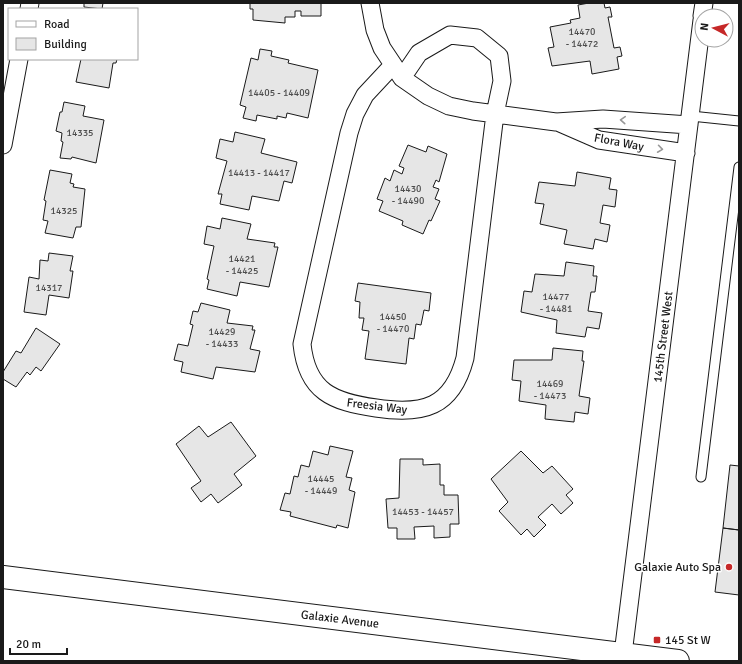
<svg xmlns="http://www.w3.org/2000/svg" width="742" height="664" font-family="Signika,sans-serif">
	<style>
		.building { fill: #e6e6e6; stroke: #1a1a1a }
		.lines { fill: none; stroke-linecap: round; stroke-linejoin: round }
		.lane-casing { stroke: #1a1a1a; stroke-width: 11 }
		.street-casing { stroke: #1a1a1a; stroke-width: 19 }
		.secondary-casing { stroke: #1a1a1a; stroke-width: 24 }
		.lane { stroke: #fff; stroke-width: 9 }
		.street { stroke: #fff; stroke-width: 17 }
		.secondary { stroke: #fff; stroke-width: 22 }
		.oneway { stroke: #989898 }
		.poi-dot { fill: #c62828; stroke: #fff; stroke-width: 1.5 }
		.labels { text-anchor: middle; stroke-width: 3; stroke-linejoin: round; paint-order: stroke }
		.number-label { font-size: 10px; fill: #4d4d4d }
		.street-label { font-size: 12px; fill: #1a1a1a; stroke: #fff }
		.poi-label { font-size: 12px; fill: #1a1a1a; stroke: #fff; text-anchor: end }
	</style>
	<rect width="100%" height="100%" fill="#fff"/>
	<path class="building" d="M84 3H103L102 9 84 7Z
		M250 3H321V16H301V11H295V17H285V23L253 20V9H250Z
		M589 3H604L605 8 610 7 612 17H608L614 48 620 47 622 56 617 57 619 69 592 74 590 61 552 66 548 48 554 47 550 27 571 23 570 20 580 18 578 5Z
		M260 49 272 51 271 56 289 60 288 63 318 70 308 118 287 113 286 118 277 116V119L257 115 256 121 243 118 246 107 240 105 251 58 258 60Z
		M81 59H117L116 63H113L109 88 76 82Z
		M64 102 85 106 83 116 104 120 96 163 72 157 71 159 60 158 63 142 61 141 62 133 56 131 60 112H62Z
		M235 132 265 139 261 153 297 162 292 183 284 181 279 201 252 196 249 210 220 204 222 194H218L227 161 216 158 220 139 233 142Z
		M408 145 426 152 428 146 447 154 439 182 436 180 433 187 439 189 435 199 440 201 431 221 429 220 423 234 402 225 403 221 379 211 383 201 377 199 385 178 390 181 394 170 402 174 404 168 399 166Z
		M50 170 72 174 70 183 74 184 73 187 85 189 81 227H76L73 238 45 233 48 221 43 220 46 201 44 200Z
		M577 172 611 178 609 189 617 190 615 207 603 205 600 223 610 225 607 242 595 239 593 249 564 244 567 230 540 224 544 204 535 203 539 182 575 186Z
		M222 218 251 224 247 239 275 243 274 247H278L269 287 240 282 237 296 207 289 209 280 207 279 214 246 204 244 207 226 220 229Z
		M49 253 73 256 70 271H73L69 298 49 295 46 315 24 312 29 277 39 279 40 260 48 261Z
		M566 262 594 266 593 276H597L595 292H591L588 311 602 313 599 329 587 327 585 337 556 333 557 320 521 312 524 291 532 292 535 274 564 276Z
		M358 283 431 293 429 311 424 310 421 325 416 324 414 339 409 338 406 364 365 359 369 331 362 330 364 318H359L360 302 355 301Z
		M201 303 230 310 227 323 253 326 252 330H255L250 349 260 351 255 372 216 367 213 379 181 372 183 362 174 360 178 344 188 346 193 325 190 324 193 311 198 312Z
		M36 328 60 344 41 371 36 367 30 375 27 372 16 387 3 379V372L16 351 21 353Z
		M553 348 583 351 582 361H584L579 396 590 398 588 414 575 412 574 422 545 419 546 405 519 401 521 381 512 380 514 360H552Z
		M231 422 256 456 234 474 242 485 218 503 211 494 201 502 191 488 201 481 176 444 199 426 208 437Z
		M330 446 353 451 346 477 352 478 349 490 355 492 348 528 337 525 336 528 290 516 291 512 280 510 285 493 290 494 294 476 298 477 301 465 309 467 313 451 328 455Z
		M521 451 543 473 552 466 573 489 566 495 573 503 561 514 552 504 538 517 546 525 534 537 527 529 521 535 499 511 508 502 491 479Z
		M400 459H423V465L440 464V485H444V495H458L459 524H450V537L434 538V526L414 527 415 539H397V528H388L386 499 399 498Z
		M730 465 739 466V530L723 528Z
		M723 528 739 530V595L715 592Z"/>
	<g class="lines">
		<defs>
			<path id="lane" d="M691 116 739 121
				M701 477 739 167"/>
			<path id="street" d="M370 3 375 30 382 48 402 78 428 96 449 106 473 111 556 122 603 119 689 125
				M29 9 30 3
				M702 16 704 3
				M393 65 365 95 355 114 349 133 302 344C307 392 333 402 376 408 423 415 452 408 465 358L495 114 502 81 499 56 477 38 450 35 419 53 402 78
				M560 123 599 140 686 153
				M3 145 19 59
				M623 654 702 20"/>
			<path id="secondary" d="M3 577 678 661"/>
		</defs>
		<use href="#lane" class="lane-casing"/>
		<use href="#street" class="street-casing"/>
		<use href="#secondary" class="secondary-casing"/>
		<use href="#lane" class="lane"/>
		<use href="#street" class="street"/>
		<use href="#secondary" class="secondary"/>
	</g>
	<defs><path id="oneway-chevron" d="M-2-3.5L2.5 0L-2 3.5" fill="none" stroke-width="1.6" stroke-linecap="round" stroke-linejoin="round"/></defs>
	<g class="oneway">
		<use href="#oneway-chevron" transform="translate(623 120) rotate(-176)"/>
		<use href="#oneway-chevron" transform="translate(660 149) rotate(8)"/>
	</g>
	<g class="poi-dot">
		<circle cx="729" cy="567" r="4"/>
		<rect x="653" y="636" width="8" height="8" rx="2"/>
	</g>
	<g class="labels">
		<g class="number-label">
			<text x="582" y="35">14470<tspan x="582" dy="12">- 14472</tspan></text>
			<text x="279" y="96">14405 - 14409</text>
			<text x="80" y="136">14335</text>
			<text x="259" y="176">14413 - 14417</text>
			<text x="408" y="192">14430<tspan x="408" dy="12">- 14490</tspan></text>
			<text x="64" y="214">14325</text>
			<text x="242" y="262">14421<tspan x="242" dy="12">- 14425</tspan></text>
			<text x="49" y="291">14317</text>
			<text x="556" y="300">14477<tspan x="556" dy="12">- 14481</tspan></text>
			<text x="393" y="320">14450<tspan x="393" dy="12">- 14470</tspan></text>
			<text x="222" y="335">14429<tspan x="222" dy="12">- 14433</tspan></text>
			<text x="550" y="387">14469<tspan x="550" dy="12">- 14473</tspan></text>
			<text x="321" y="482">14445<tspan x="321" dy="12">- 14449</tspan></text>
			<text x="423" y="515">14453 - 14457</text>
		</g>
		<g class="street-label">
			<text transform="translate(619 142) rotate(11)" y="4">Flora Way</text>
			<text transform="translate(663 337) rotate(-83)" y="4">145th Street West</text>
			<text transform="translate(377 406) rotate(7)" y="4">Freesia Way</text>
			<text transform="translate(340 619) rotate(7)" y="4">Galaxie Avenue</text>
		</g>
		<g class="poi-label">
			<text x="721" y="571">Galaxie Auto Spa</text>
			<text x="665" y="644" text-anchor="start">145 St W</text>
		</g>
	</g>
	<rect width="742" height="664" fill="none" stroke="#1a1a1a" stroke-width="8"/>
	<rect x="8" y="8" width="130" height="52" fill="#ffffff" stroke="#a3a3a3"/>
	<rect x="16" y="21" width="20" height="6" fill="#ffffff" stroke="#a3a3a3"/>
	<text x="44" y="28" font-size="12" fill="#1a1a1a">Road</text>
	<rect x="16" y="38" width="20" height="12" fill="#e6e6e6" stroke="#a3a3a3"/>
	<text x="44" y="48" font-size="12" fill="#1a1a1a">Building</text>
	<g transform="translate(714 28) rotate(277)"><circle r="19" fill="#ffffff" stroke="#a3a3a3"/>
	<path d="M0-3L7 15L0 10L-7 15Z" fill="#c62828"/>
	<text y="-6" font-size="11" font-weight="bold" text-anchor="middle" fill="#1a1a1a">N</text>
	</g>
	<path d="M10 648v6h57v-6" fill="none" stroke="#1a1a1a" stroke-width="2"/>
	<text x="16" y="648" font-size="12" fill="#1a1a1a" stroke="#ffffff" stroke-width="3" paint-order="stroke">20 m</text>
</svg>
